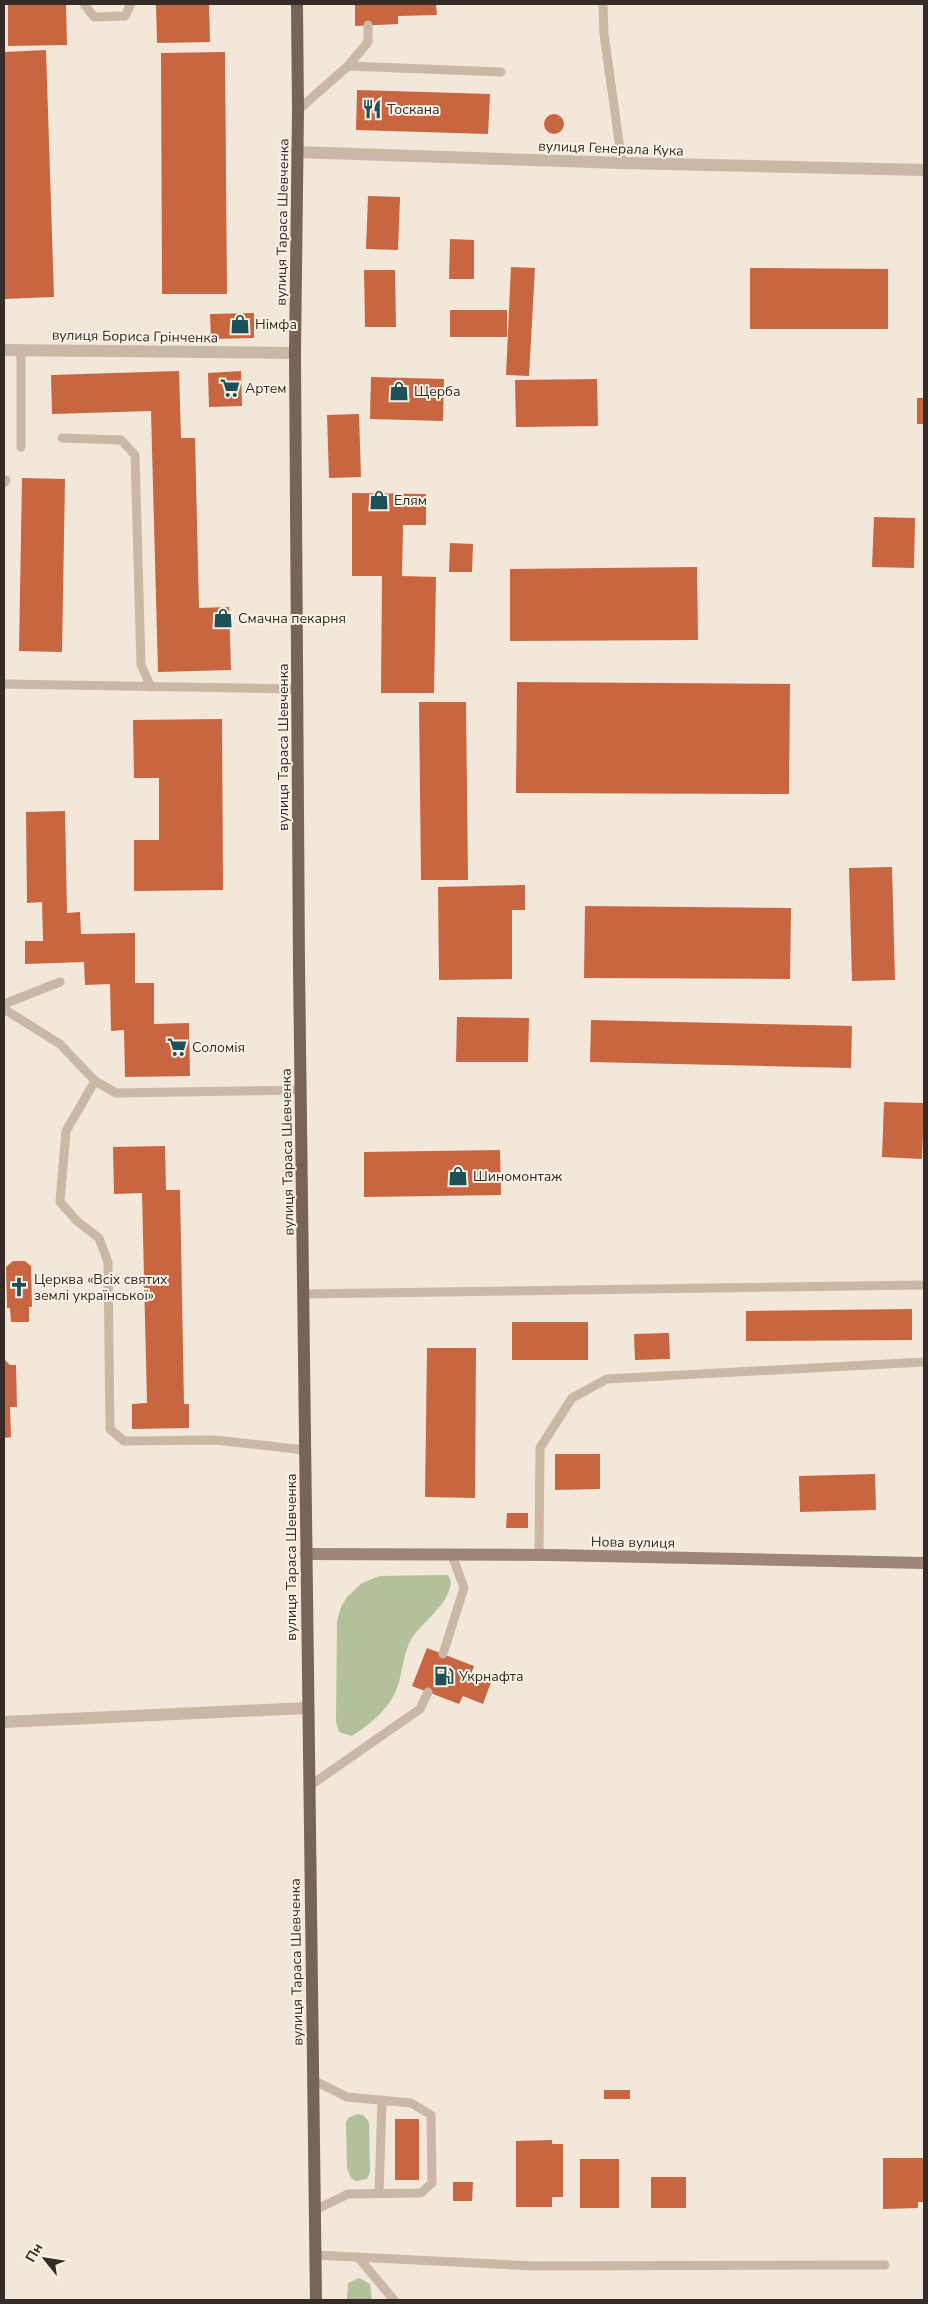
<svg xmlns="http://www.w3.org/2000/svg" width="928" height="2304" font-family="'Nunito Sans',sans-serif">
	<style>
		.green { fill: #b2c199 }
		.building { fill: #c86641 }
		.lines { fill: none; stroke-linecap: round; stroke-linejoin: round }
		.lane { stroke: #cab7a5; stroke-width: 9 }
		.street { stroke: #cab7a5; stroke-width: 12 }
		.secondary { stroke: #9d8677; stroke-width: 12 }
		.primary { stroke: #786357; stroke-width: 12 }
		.labels { text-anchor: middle; stroke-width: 4; stroke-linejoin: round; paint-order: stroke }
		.poi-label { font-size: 14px; fill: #352c27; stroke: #f9f1e5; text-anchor: start }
		.street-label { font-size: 14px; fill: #352c27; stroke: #f9f1e5 }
	</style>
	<rect width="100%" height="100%" fill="#f2e7d9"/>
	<path class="green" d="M448 1575 451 1582C448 1606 425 1619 412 1638 404 1651 403 1667 399 1682 392 1707 373 1722 352 1736L339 1732 336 1722 337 1621 341 1607 347 1597 362 1583 380 1576Z
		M357 2114 363 2115 369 2122 370 2172 367 2179 356 2181 351 2178 347 2168 346 2123 348 2118Z
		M359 2278 370 2284 372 2300H347L348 2283Z"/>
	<path class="building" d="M8 4H66L67 45 8 46Z
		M156 4H209L210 42 157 43Z
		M355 4H436L437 15 398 16V24L355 26Z
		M46 50 54 297 4 299V52Z
		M225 52 227 294H162L161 53Z
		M357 90 490 94 488 134 356 130Z
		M544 124a10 10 0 1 1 20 0a10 10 0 1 1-20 0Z
		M368 196 400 197 398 250 366 249Z
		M450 239 474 240V279H449Z
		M511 267 535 268 529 376 506 375Z
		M750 268 888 269V329H750Z
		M364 270H395L396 327H365Z
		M450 310H507V337H450Z
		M254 313V338L211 339 210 314Z
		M179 371 181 438H195L199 608 229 607 231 670 158 672 151 411 52 414 51 375Z
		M241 371 242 406 209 407 208 373Z
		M371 377 444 379 443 421 370 419Z
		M597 379 598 426 516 427 515 380Z
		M917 398H924V424H917Z
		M359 414 361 477 329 478 327 415Z
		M22 478 65 479 62 652 19 651Z
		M352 493 426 494V525H403L402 576 436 577 434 693H381L382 576H352Z
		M874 517 915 518 914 568 872 567Z
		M450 543 473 544 472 572H449Z
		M697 567 698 640 510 641V569Z
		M517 682 790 684 789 794 516 793Z
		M419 702H466L468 880H421Z
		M222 719 223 890 134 891V840H159V778H134L133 720Z
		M65 811 67 913 80 912 81 934 135 933V983H154V1024L189 1023 190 1076 125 1077 124 1030 111 1031 110 984 85 985 84 962 25 964V941H43L42 902 27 903 26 812Z
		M892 867 895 980 852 981 849 868Z
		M525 885V910H512V979L439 980 438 887Z
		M585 906 791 908 790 979 584 978Z
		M457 1017 529 1018 528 1062H456Z
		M591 1020 852 1026 851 1068 590 1062Z
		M884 1102 924 1103 922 1159 882 1157Z
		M165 1146 166 1190H180L184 1404H189V1428L132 1429V1404L147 1403 142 1193 114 1194 113 1147Z
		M500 1150 501 1195 364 1197V1152Z
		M13 1261H25L31 1266 32 1307H29V1322H11L10 1308H7L6 1267Z
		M912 1309V1340L746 1341V1311Z
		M512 1322H588V1360H512Z
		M669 1333 670 1359 635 1360 634 1334Z
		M427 1348H476L475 1498 425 1497Z
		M4 1359 10 1365H16L17 1407H10L11 1437 4 1438Z
		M555 1454H600V1489L555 1490Z
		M875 1474 876 1510 800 1512 799 1476Z
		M507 1513H528V1528H506Z
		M427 1648 474 1666 471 1674 491 1682 483 1704 463 1696 459 1704 412 1686Z
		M604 2090H630V2099H604Z
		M395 2119H419V2180H395Z
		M552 2140V2144H563V2197H552V2207H516V2141Z
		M883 2158H924V2202H918V2208L883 2209Z
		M580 2159H619V2208H580Z
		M651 2177H686V2208H651Z
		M453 2182H473L472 2201H453Z"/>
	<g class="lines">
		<path class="lane" d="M84 4 94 17 125 16 131 4
			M603 4 604 34 622 163
			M348 66 501 72
			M298 110 348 66 368 42V25
			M62 438 121 440 135 455 141 665 151 687
			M21 447V350
			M4 483 6 480
			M4 684 297 689
			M4 1004 60 982
			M4 1009 60 1044 95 1081 116 1093 302 1090
			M95 1081 66 1131 60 1202 77 1221 99 1238 108 1262 110 1429 124 1441 215 1440 305 1450
			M304 1294 924 1285
			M539 1555 540 1448 572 1398 607 1379 924 1362
			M443 1654 464 1588 452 1555
			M308 1787 420 1709 428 1692
			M313 2080 347 2097 411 2103 431 2115 432 2183 421 2193 348 2194 315 2210
			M379 2193 382 2100
			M315 2255 533 2266 885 2265
			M358 2257 394 2300"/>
		<path class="street" d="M297 152 622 163 924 170
			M4 350 295 353
			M4 1722 307 1708"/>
		<path class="secondary" d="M306 1554 551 1555 924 1563"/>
		<path class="primary" d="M297 4 298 110 295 353 299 966 316 2300"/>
	</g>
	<defs>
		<symbol id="restaurant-bare" viewBox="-9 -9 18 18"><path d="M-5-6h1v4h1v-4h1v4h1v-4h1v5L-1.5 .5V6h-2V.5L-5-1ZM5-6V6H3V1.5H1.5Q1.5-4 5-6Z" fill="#1c5157" stroke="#f9f1e5" stroke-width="2.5" paint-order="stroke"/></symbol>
		<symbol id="shop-bare" viewBox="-9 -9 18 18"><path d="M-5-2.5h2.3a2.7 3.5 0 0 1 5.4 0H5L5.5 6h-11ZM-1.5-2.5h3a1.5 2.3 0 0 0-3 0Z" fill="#1c5157" stroke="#f9f1e5" stroke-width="2.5" paint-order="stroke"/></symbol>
		<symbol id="supermarket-bare" viewBox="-9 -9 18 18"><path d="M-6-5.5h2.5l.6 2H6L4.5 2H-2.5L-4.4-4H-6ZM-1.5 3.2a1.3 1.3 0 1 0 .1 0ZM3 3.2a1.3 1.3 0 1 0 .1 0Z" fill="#1c5157" stroke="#f9f1e5" stroke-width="2.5" paint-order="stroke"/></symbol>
		<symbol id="church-bare" viewBox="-9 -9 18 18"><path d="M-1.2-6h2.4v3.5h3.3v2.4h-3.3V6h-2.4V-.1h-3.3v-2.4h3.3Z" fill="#1c5157" stroke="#f9f1e5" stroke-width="2.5" paint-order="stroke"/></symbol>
		<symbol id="fuel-bare" viewBox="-9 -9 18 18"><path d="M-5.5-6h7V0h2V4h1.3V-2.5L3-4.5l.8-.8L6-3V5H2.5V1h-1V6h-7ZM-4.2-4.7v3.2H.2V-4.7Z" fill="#1c5157" stroke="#f9f1e5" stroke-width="2.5" paint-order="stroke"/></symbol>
	</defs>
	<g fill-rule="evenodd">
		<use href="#restaurant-bare" x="358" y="95" width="28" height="28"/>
		<use href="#shop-bare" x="226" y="310" width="28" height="28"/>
		<use href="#supermarket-bare" x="216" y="374" width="28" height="28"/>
		<use href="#shop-bare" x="385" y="377" width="28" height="28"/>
		<use href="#shop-bare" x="365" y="486" width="28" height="28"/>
		<use href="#shop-bare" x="209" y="604" width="28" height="28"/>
		<use href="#supermarket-bare" x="163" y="1033" width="28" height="28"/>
		<use href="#shop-bare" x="444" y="1162" width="28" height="28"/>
		<use href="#church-bare" x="5" y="1273" width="28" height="28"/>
		<use href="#fuel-bare" x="430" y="1662" width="28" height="28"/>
	</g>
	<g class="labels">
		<g class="poi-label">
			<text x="387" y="114">Тоскана</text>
			<text x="255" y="329">Німфа</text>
			<text x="245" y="393">Артем</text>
			<text x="414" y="396">Щерба</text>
			<text x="394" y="505">Елям</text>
			<text x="238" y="623">Смачна пекарня</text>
			<text x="192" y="1052">Соломiя</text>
			<text x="473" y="1181">Шиномонтаж</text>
			<text x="34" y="1284">Церква «Всіх святих<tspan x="34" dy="16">землі української»</tspan></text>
			<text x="459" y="1681">Укрнафта</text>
		</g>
		<g class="street-label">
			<text transform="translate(611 148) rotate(2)" y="5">вулиця Генерала Кука</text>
			<text transform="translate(282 222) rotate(-89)" y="5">вулиця Тараса Шевченка</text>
			<text transform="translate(135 336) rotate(1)" y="5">вулиця Бориса Грінченка</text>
			<text transform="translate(283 747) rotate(-90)" y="5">вулиця Тараса Шевченка</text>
			<text transform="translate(287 1152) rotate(-91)" y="5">вулиця Тараса Шевченка</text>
			<text transform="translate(633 1542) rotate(1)" y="5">Нова вулиця</text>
			<text transform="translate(291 1557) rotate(-90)" y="5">вулиця Тараса Шевченка</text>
			<text transform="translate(296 1962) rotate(-91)" y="5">вулиця Тараса Шевченка</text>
		</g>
	</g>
	<rect width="928" height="2304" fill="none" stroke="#352c27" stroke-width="10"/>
	<g transform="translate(45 2259) rotate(300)" stroke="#f9f1e5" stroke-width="4" paint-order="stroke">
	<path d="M0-4L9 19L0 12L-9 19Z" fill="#352c27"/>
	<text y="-8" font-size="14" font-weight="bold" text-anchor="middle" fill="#352c27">Пн</text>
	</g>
</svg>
